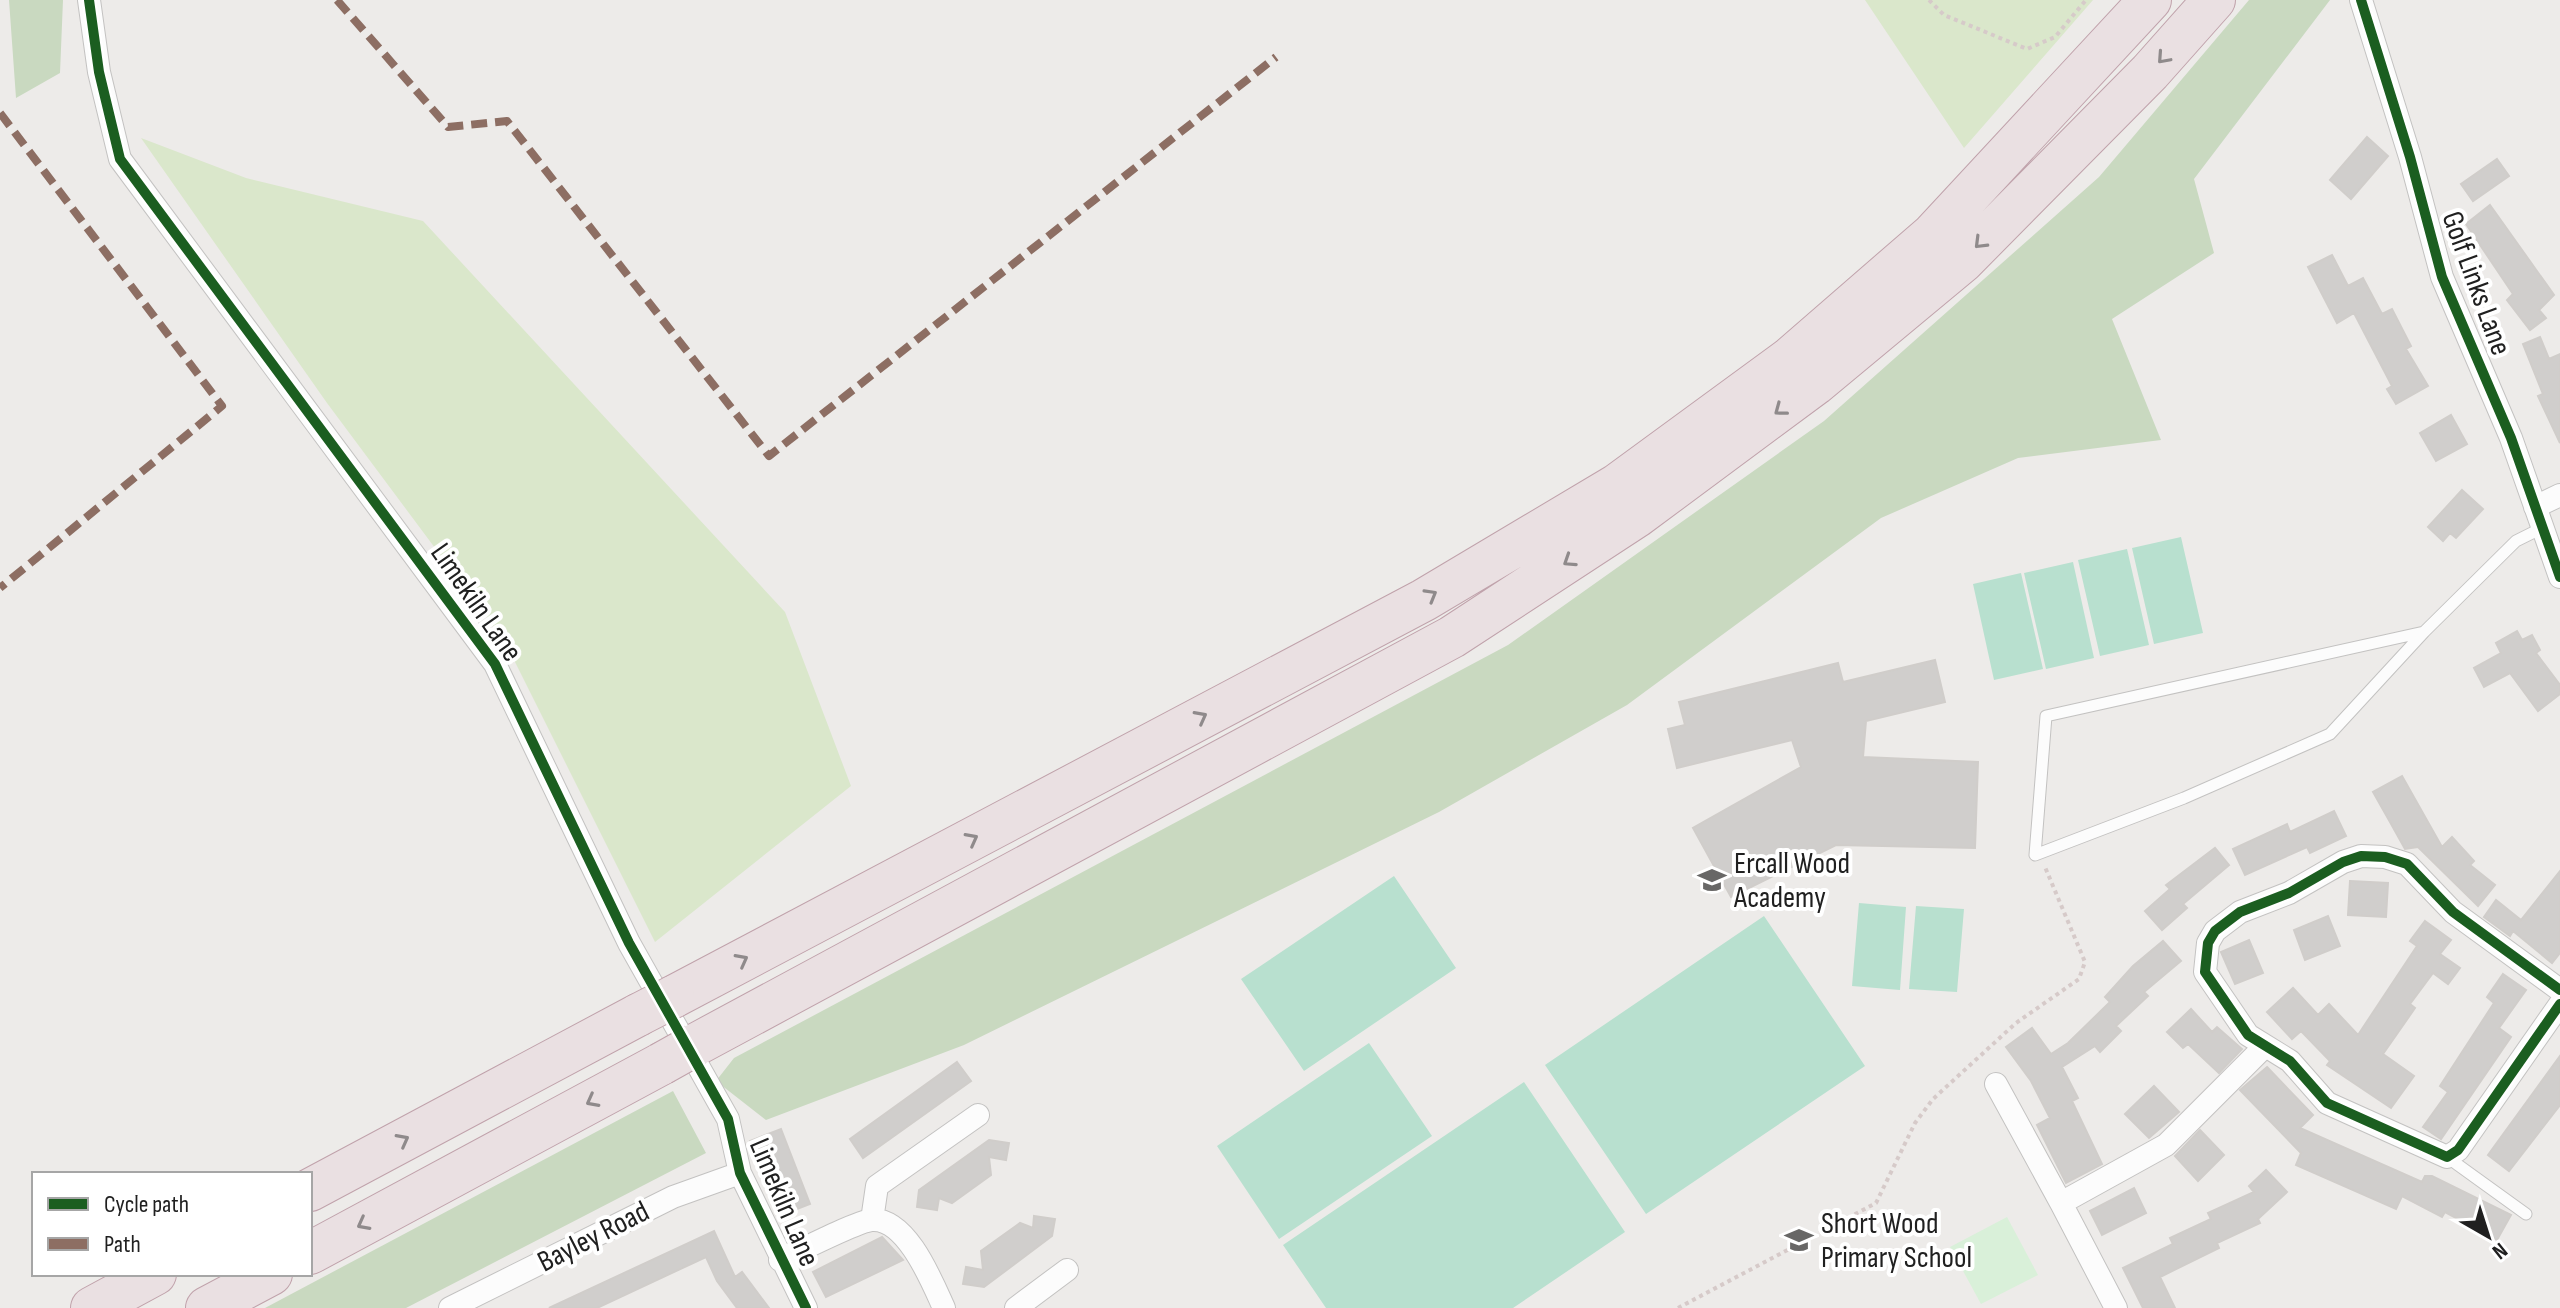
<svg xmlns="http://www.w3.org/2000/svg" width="2560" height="1308" font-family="'Sofia Sans Condensed',sans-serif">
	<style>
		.grass { fill: #dae7cb }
		.forest { fill: #c9d9c0 }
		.park { fill: #d9f0d9 }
		.pitch { fill: #b8e0cf }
		.building { fill: #d0cecc; stroke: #d0cdca; stroke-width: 2 }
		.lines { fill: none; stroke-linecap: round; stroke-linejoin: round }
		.lane-casing { stroke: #c3c2c1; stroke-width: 13 }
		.street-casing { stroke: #c3c2c1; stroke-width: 24 }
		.highway-casing { stroke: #c0a2ab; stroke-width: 44 }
		.path { stroke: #d6cac9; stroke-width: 4; stroke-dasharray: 4 4; stroke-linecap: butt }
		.lane { stroke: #fcfcfc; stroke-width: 11 }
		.street { stroke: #fcfcfc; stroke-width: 22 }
		.highway { stroke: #eae0e2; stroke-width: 42 }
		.highway-bridge-casing { stroke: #c0a2ab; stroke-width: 44; stroke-linecap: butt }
		.highway-bridge { stroke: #eae0e2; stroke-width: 42 }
		.quiet { stroke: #8d6e63; stroke-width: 8; stroke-dasharray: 16 8; stroke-linecap: butt }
		.cycleway-casing { stroke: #fff; stroke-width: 15 }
		.cycleway { stroke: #1b5e20; stroke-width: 10 }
		.oneway { stroke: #8f8a8b }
		.labels { text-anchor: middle; stroke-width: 8; stroke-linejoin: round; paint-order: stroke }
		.street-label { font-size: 30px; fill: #202020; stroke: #fff }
		.poi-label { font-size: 30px; fill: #202020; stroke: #fff; text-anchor: start }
	</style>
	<rect width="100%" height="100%" fill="#edebe9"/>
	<path class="grass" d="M1865 0H2093L1964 148Z
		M141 138 246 178 423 221 785 612 851 786 655 942 505 642 327 403Z"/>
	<path class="forest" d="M9 0H63L60 73 16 98Z
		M2249 0H2330L2194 179 2214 253 2112 319 2161 440 2018 458 1881 518 1627 705 1439 812 964 1045 766 1120 716 1081 734 1058 1508 645 1824 421 2099 177Z
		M673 1091 706 1153 406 1308H265Z"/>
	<path class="park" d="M2007 1217 2038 1275 1981 1304 1950 1247Z"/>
	<path class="pitch" d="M2181 537 2203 633 2154 644 2132 548Z
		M2127 549 2149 645 2100 656 2078 560Z
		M2073 562 2094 658 2046 669 2024 573Z
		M2021 573 2043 669 1994 680 1973 584Z
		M1394 876 1456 968 1304 1071 1241 979Z
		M1859 903 1906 907 1900 990 1852 986Z
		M1916 906 1964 909 1957 992 1909 989Z
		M1764 916 1865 1066 1646 1214 1545 1065Z
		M1369 1043 1432 1136 1279 1239 1217 1146Z
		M1524 1082 1625 1232 1513 1308H1326L1283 1245Z"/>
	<path class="building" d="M2367 137 2388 156 2351 199 2330 180Z
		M2497 159 2509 176 2473 201 2461 184Z
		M2490 205 2554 295 2539 310 2546 318 2530 330 2507 300 2513 294 2466 224Z
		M2332 255 2348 286 2363 278 2382 314 2392 309 2411 346 2406 349 2428 386 2396 404 2387 389 2392 386 2354 313 2337 323 2308 267Z
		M2540 337 2549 359 2560 354V443L2538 396 2543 394 2523 344Z
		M2451 415 2467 444 2436 461 2420 433Z
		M2462 490 2483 509 2456 538 2450 533 2443 541 2428 527Z
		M2517 631 2522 640 2532 635 2540 650 2536 653 2560 685V694L2538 711 2510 673 2484 687 2474 668 2501 653 2496 643Z
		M1935 660 1945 702 1866 721 1863 757 1978 762 1975 848 1836 845 1731 897 1693 828 1801 767 1792 740 1677 768 1668 729 1685 725 1679 702 1838 663 1843 682Z
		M2402 776 2442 847 2452 837 2474 861 2470 865 2495 885 2478 906 2418 847 2405 849 2390 822 2373 792Z
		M2334 811 2346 836 2310 853 2307 847 2245 875 2233 849 2287 824 2290 832Z
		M2215 848 2229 865 2183 904 2187 908 2162 930 2145 911 2170 889 2166 885Z
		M2560 871V953L2552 963 2513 931 2510 936 2484 917 2496 900 2521 920Z
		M2350 881 2388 883 2386 917 2348 915Z
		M2328 916 2340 946 2305 960 2294 930Z
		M2425 921 2451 940 2440 954 2460 968 2448 984 2433 973 2410 1004 2415 1008 2383 1054 2414 1076 2391 1108 2327 1065 2330 1061 2301 1031 2292 1039 2267 1012 2293 988 2318 1015 2329 1004 2358 1035 2417 946 2410 941Z
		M2249 940 2263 973 2235 984 2221 952Z
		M2163 941 2181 961 2144 992 2148 996 2116 1026 2121 1031 2100 1052 2095 1046 2062 1067 2078 1098 2072 1101 2102 1164 2066 1183 2037 1125 2050 1118 2031 1081 2006 1047 2032 1028 2051 1054 2068 1043 2110 1002 2105 997 2133 966Z
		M2503 974 2526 990 2499 1028 2511 1037 2441 1139 2423 1127 2448 1092 2440 1086 2494 1003 2487 997Z
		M2191 1009 2212 1032 2217 1027 2242 1049 2219 1073 2188 1044 2183 1048 2167 1032Z
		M2560 1056V1105L2509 1171 2488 1155Z
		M957 1062 971 1081 863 1158 850 1139Z
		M2267 1067 2313 1115 2300 1128 2422 1182 2425 1176H2432L2511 1215 2497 1240 2445 1212 2442 1217 2402 1196 2396 1209 2296 1165 2301 1153 2240 1090Z
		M2154 1086 2179 1112 2149 1138 2125 1114Z
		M781 1129 810 1204 779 1216 750 1141Z
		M2200 1130 2224 1155 2198 1181 2175 1156Z
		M989 1140 1009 1143 1006 1160 989 1157 991 1175 952 1203 939 1198 937 1210 917 1207 919 1190Z
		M2266 1170 2287 1192 2258 1219 2260 1223 2217 1243 2219 1248 2160 1277 2175 1308H2143L2123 1268 2173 1244 2170 1238 2211 1219 2208 1213 2254 1192 2249 1186Z
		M2134 1188 2146 1213 2102 1235 2090 1211Z
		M1034 1216 1055 1219 1052 1236 984 1287 963 1284 966 1267 983 1270 981 1251 1020 1223 1033 1228Z
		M714 1231 735 1277 742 1272 769 1308H737L717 1281 706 1257 597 1308H549Z
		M882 1237 903 1260 826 1297 813 1272Z"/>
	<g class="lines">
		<defs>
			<path id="lane" d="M2424 632 2330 734 2184 798 2035 855 2046 716Z
				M2424 632 2516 541 2542 528
				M2447 1157 2526 1214"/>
			<path id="street" d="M89 0 99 72 120 159 495 664 629 943 728 1119 740 1173 806 1308
				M2361 0 2410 157 2442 277 2511 438 2560 577
				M2535 507 2560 495
				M2560 990 2453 912 2407 864 2385 857 2361 856 2343 862 2289 893 2240 912 2215 931 2208 943 2205 972 2248 1035 2290 1061 2327 1103 2447 1157 2458 1150 2560 1004
				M1996 1084 2061 1203
				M872 1220 877 1186 978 1115
				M780 1260C797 1252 858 1221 872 1220 907 1218 932 1282 944 1308
				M450 1308 673 1197 740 1173
				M1016 1308 1067 1270
				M2116 1308 2061 1203 2166 1145 2264 1047"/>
			<path id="highway" d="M673 997 1424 600 1617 485 1789 359 1933 234 2150 0
				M695 1045 1452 637 1637 516 1815 384 1963 261 2150 72 2214 0
				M310 1190 638 1015
				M310 1253 661 1064
				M92 1308 155 1274
				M207 1308 271 1274"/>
		</defs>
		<use href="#lane" class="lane-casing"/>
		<use href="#street" class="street-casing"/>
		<use href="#highway" class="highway-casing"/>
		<path class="path" d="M1929 0 1944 15 2027 49 2055 37 2086 0
			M1678 1308 1876 1203 1915 1123 1933 1099 2016 1023 2079 979 2085 962 2045 867"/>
		<use href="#lane" class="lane"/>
		<use href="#street" class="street"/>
		<use href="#highway" class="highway"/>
		<defs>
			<path id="highway-bridge" d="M638 1015 673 997
				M661 1064 695 1045"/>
		</defs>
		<use href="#highway-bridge" class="highway-bridge-casing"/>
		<use href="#highway-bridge" class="highway-bridge"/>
		<path class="quiet" d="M337 0 448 127 507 121 769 456 1276 57
			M0 113 222 406 0 588"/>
		<defs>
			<path id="cycleway" d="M89 0 99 72 120 159 495 664 629 943 728 1119 740 1173 806 1308
				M2361 0 2410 157 2442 277 2511 438 2560 577
				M2560 990 2453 912 2407 864 2385 857 2361 856 2343 862 2289 893 2240 912 2215 931 2208 943 2205 972 2248 1035 2290 1061 2327 1103 2447 1157 2458 1150 2560 1004"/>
		</defs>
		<use href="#cycleway" class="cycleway-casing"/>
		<use href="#cycleway" class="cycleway"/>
	</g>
	<defs><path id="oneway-chevron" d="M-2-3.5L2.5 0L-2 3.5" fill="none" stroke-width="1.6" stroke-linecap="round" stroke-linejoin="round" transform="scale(2)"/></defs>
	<g class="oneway">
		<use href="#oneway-chevron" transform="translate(2163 58) rotate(132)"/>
		<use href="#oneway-chevron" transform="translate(1980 243) rotate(135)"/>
		<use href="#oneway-chevron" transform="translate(1780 410) rotate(143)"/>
		<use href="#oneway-chevron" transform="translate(1569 561) rotate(147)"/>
		<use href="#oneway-chevron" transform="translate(1431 595) rotate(-30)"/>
		<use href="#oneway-chevron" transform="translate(1201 717) rotate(-28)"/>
		<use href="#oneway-chevron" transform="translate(972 839) rotate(-28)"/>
		<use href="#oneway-chevron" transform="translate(742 960) rotate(-28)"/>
		<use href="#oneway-chevron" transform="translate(592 1101) rotate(152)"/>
		<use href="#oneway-chevron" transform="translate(403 1140) rotate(-28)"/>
		<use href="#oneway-chevron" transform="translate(363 1224) rotate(152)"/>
	</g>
	<defs>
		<symbol id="school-bare" viewBox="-9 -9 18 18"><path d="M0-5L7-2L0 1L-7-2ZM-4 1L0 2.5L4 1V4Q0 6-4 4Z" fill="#686766" stroke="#fff" stroke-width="2.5" paint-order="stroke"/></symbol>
	</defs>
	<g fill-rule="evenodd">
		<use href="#school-bare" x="1692" y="860" width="40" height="40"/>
		<use href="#school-bare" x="1779" y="1220" width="40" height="40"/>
	</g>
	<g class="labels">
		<g class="street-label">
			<text transform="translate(2477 283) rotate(70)" y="10">Golf Links Lane</text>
			<text transform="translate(477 602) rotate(55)" y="10">Limekiln Lane</text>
			<text transform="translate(785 1202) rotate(67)" y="10">Limekiln Lane</text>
			<text transform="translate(593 1236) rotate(-27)" y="10">Bayley Road</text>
		</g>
		<g class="poi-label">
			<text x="1734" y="873">Ercall Wood<tspan x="1734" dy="34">Academy</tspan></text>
			<text x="1821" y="1233">Short Wood<tspan x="1821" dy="34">Primary School</tspan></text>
		</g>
	</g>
	<rect x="32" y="1172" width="280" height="104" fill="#ffffff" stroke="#a6a6a6" stroke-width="2"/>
	<rect x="48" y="1198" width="40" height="12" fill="#1b5e20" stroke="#a6a6a6" stroke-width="2"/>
	<text x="104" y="1212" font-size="24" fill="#202020">Cycle path</text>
	<rect x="48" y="1238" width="40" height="12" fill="#8d6e63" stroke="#a6a6a6" stroke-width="2"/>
	<text x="104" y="1252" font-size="24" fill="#202020">Path</text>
	<g transform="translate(2488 1236) rotate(141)" stroke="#ffffff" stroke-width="6" paint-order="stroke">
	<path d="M0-6L14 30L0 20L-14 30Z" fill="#202020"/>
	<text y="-12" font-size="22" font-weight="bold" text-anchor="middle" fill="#202020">N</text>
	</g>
</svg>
